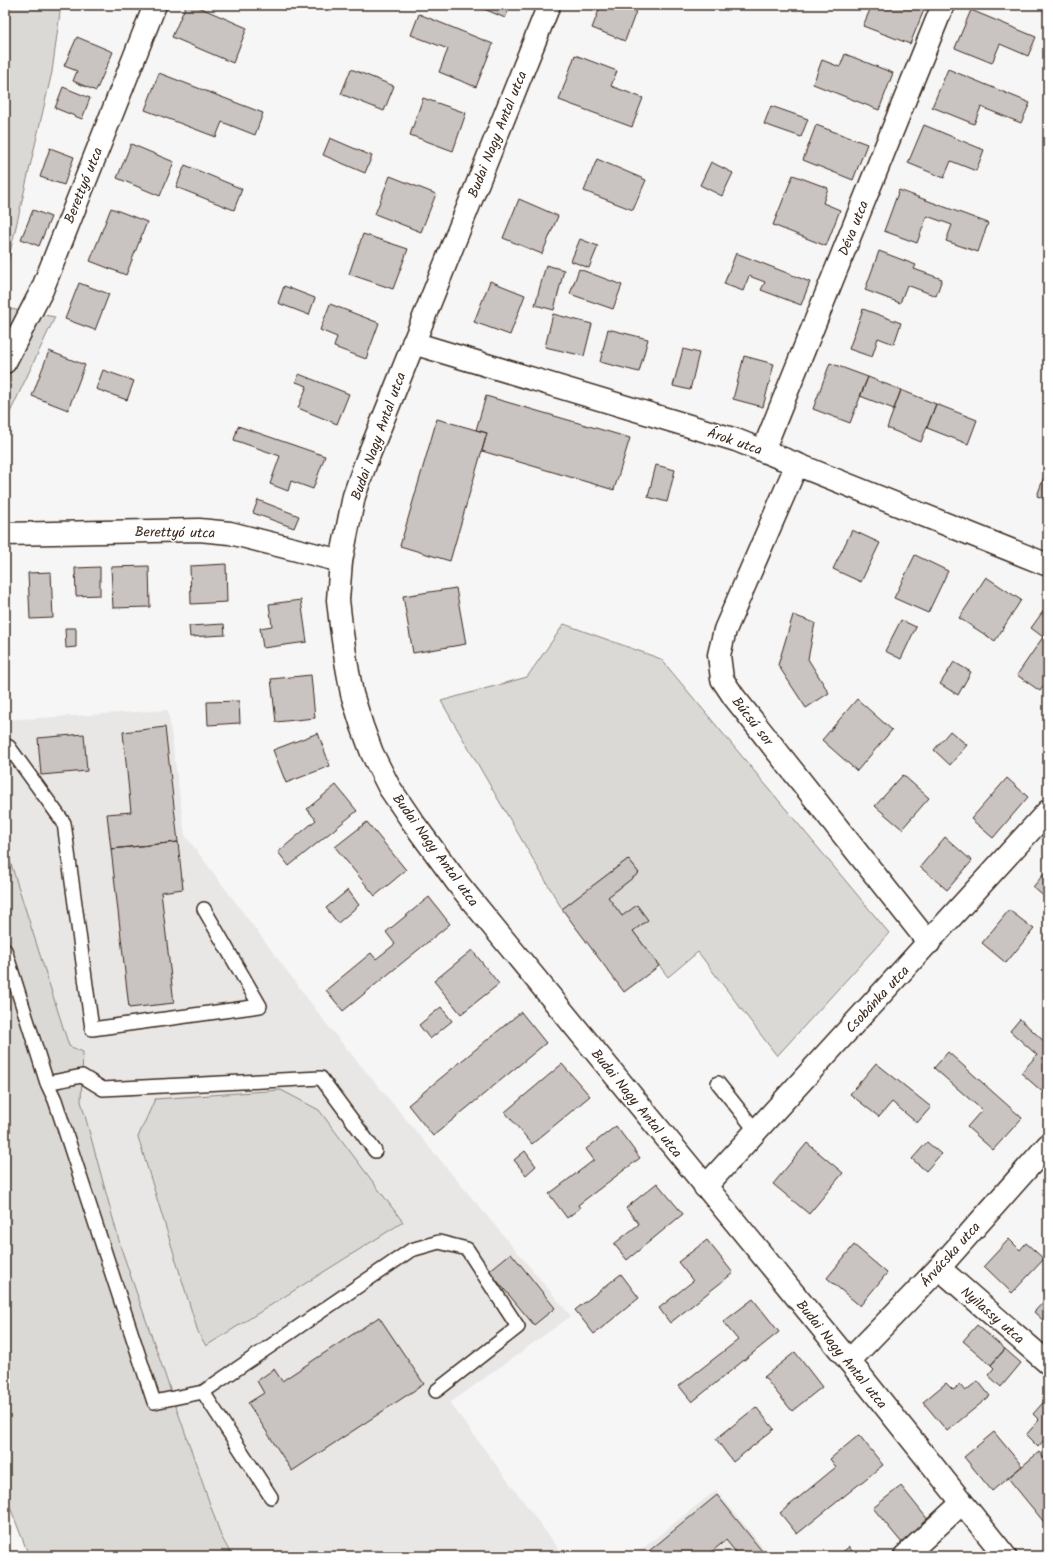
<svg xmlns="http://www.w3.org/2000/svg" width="1053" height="1561" font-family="Kalam,sans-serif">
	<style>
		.built { fill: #e9e7e6 }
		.green { fill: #dbd9d6; stroke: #8b827a }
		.building { fill: #c9c3c1; stroke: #3b2a1e }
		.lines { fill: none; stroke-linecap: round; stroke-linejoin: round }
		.service-casing { stroke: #3b2a1e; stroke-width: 16 }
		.minor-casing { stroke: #3b2a1e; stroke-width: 25 }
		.tertiary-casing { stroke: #3b2a1e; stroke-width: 25 }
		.secondary-casing { stroke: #3b2a1e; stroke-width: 25 }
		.service { stroke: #fff; stroke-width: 13 }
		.minor { stroke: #fff; stroke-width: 22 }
		.tertiary { stroke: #fff; stroke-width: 22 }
		.secondary { stroke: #fff; stroke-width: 22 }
		.labels { text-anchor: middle; stroke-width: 3; stroke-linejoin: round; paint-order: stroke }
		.street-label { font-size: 14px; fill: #3b2a1e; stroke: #fff }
	</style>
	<rect width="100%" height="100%" fill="#f7f6f6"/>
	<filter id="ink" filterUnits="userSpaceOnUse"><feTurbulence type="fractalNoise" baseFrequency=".025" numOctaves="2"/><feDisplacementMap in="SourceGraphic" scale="8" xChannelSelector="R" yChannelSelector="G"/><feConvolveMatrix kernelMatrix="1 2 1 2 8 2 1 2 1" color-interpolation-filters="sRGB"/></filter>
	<g filter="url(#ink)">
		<path class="built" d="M168 710 185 835 332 1031 571 1316 450 1403 564 1556H232L221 1536 121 1248 81 1101 83 1052 69 1046 5 845V720Z
			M716 1490 770 1556H633Z"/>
		<path class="green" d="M5 5H61L52 72 5 274Z
			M5 308 55 317 5 423Z
			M564 624 661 659 889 933 777 1056 698 952 668 977 633 931 648 920 622 916 608 897 639 873 628 859 562 909 441 701 527 677Z
			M5 845 69 1046 83 1052 81 1101 121 1248 221 1536 232 1556H29L5 1494Z
			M281 1090 319 1110 403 1222 206 1346 198 1332 138 1137 155 1099Z"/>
		<path class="building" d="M186 5H194L247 28 233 63 172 37Z
			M475 5H511L505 18Z
			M601 5H635L638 6 625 41 592 28Z
			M872 5H926L910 44 863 26Z
			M971 10 1036 37 1028 56 1000 44 992 63 955 48Z
			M419 14 493 44 476 87 439 72 448 49 411 35Z
			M77 37 113 52 96 91 73 81 77 71 64 66Z
			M845 54 893 73 879 110 813 84 822 60 840 67Z
			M575 55 617 71 611 86 643 98 632 127 559 100Z
			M351 69 394 86 384 111 341 94Z
			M948 69 1030 103 1021 123 981 107 974 124 932 107Z
			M159 73 263 113 255 135 222 122 216 137 145 110Z
			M63 87 90 98 82 119 55 108Z
			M423 98 466 113 453 151 410 135Z
			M771 106 808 119 801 137 764 124Z
			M816 125 867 144 853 180 803 160Z
			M924 125 984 150 976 171 951 161 944 178 908 163Z
			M330 138 372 156 365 173 323 155Z
			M131 144 174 162 160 196 117 178Z
			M50 148 74 157 64 185 40 177Z
			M597 159 646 180 633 210 584 191Z
			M711 162 733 173 722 196 700 185Z
			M185 165 242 189 234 210 176 187Z
			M793 175 828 188 823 203 840 210 826 246 773 225Z
			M390 176 436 194 421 232 375 214Z
			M899 190 988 223 978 252 946 241 952 225 927 216 917 243 884 231Z
			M519 199 558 216 542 254 503 238Z
			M111 208 147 222 126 275 90 261Z
			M33 210 51 217 39 246 21 239Z
			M363 234 408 249 393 289 349 274Z
			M580 239 598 246 589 268 571 261Z
			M879 251 916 265 914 269 942 279 936 296 907 285 900 303 865 290Z
			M736 253 810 282 801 305 761 290 765 282 749 276 743 291 724 284Z
			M546 265 564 270 554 310 535 305Z
			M579 269 622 285 613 309 570 294Z
			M490 281 525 295 510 335 474 322Z
			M79 283 109 294 95 330 65 319Z
			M284 286 315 298 309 315 278 303Z
			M330 304 379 323 366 359 334 347 337 337 320 330Z
			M863 309 901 323 894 344 878 338 872 357 849 349Z
			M553 314 592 324 584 356 545 347Z
			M608 329 648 339 639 372 600 362Z
			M683 349 699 353 690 390 673 386Z
			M49 351 85 365 68 410 32 396Z
			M744 356 774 364 763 407 733 399Z
			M830 363 868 377 850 423 813 409Z
			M103 370 134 381 127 400 96 389Z
			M299 374 349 394 337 424 298 408 307 386 296 382Z
			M868 377 901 390 894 409 860 396Z
			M901 390 936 404 921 442 887 428Z
			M486 396 630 438 614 490 482 451 487 433 476 430Z
			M936 404 977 420 968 444 927 428Z
			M437 419 487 433 450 561 400 546Z
			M238 426 325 456 313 489 291 481 288 491 270 484 280 456 234 440Z
			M656 465 675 470 667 502 648 497Z
			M1046 471 1048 472V500L1037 496Z
			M258 500 299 516 294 528 253 513Z
			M852 530 880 543 861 582 833 569Z
			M915 555 948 571 928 613 894 598Z
			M226 564 227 602 191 604 190 566Z
			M149 566 150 607 113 608 111 567Z
			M100 567V595L76 596 75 568Z
			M51 572 53 618 30 619 28 573Z
			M986 577 1021 600 995 641 959 618Z
			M456 588 466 644 413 653 403 596Z
			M301 600 307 642 263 648 260 628 272 626 269 604Z
			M1047 606H1048V680L1040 691 1017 675 1043 637 1031 628Z
			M793 615 815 623 808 659 829 693 806 708 778 665Z
			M901 620 916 627 901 659 885 651Z
			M224 624 225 635 190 637 189 626Z
			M65 628H76V647L66 648Z
			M954 662 971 672 958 695 940 684Z
			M311 675 315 718 276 722 271 679Z
			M857 699 892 730 857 771 822 740Z
			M239 701 240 723 208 725 207 702Z
			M165 727 178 842 111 849 107 814 131 812 123 732Z
			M950 731 967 745 950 765 934 750Z
			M318 733 330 766 286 783 273 750Z
			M84 734 87 771 41 775 38 738Z
			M903 775 929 798 902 829 875 806Z
			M1007 778 1028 797 993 838 971 819Z
			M336 785 357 811 289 866 278 852 316 820 307 809Z
			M367 822 406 870 375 896 335 847Z
			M945 837 972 861 947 890 920 867Z
			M178 842 183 889 161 892 174 1003 129 1008 111 849Z
			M628 859 639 873 608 897 622 916 637 905 648 920 633 931 659 966 624 992 562 909Z
			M1048 869V900L1033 887Z
			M348 890 359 905 338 923 326 908Z
			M429 897 450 924 343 1011 326 990 371 953 376 959 395 944 386 932Z
			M1009 910 1034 929 1006 963 982 943Z
			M472 950 499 984 461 1014 434 981Z
			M441 1007 452 1021 430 1039 419 1025Z
			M521 1012 546 1043 433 1136 408 1105Z
			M1020 1019 1048 1045V1090L1045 1094 1021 1073 1037 1055 1010 1031Z
			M948 1052 1022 1118 993 1150 967 1127 982 1110 934 1068Z
			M876 1063 931 1107 917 1123 892 1102 879 1117 850 1094Z
			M562 1064 590 1096 532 1144 505 1112Z
			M616 1126 640 1158 578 1205 580 1208 567 1218 549 1194 594 1160 586 1149Z
			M927 1142 941 1154 926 1171 912 1159Z
			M807 1143 843 1173 809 1214 773 1184Z
			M525 1151 536 1166 526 1175 514 1160Z
			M657 1183 683 1214 627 1260 614 1244 639 1224 626 1208Z
			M1009 1239 1020 1250 1026 1243 1044 1259 1012 1293 984 1266Z
			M707 1240 733 1273 670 1323 659 1308 693 1281 678 1262Z
			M854 1245 887 1273 860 1306 827 1278Z
			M511 1253 555 1308 534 1325 489 1271Z
			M621 1274 639 1298 594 1334 575 1310Z
			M1048 1297V1325L1034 1312Z
			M753 1299 779 1332 692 1402 679 1386 738 1340 723 1322Z
			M379 1317 424 1384 292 1471 248 1403 264 1393 257 1381 274 1369 282 1381Z
			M977 1325 1005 1349 991 1365 963 1341Z
			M1005 1349 1021 1363 1001 1387 988 1375 994 1368 991 1365Z
			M795 1352 822 1387 792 1411 764 1377Z
			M978 1381 990 1396 947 1431 923 1402 946 1383 953 1390 960 1385 965 1391Z
			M1048 1397V1435L1038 1447 1026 1435 1039 1420 1033 1414Z
			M756 1407 774 1429 733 1462 716 1439Z
			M994 1432 1022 1466 992 1491 964 1457Z
			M859 1435 883 1465 797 1534 780 1513 836 1467 830 1459Z
			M1039 1452 1048 1463V1527L1008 1478Z
			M901 1486 929 1521 902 1543 873 1508Z
			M717 1495 766 1556H739L726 1540 706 1556H643Z
			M849 1547 856 1556H837Z"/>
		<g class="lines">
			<defs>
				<path id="service" d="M5 745 9 747 64 823 92 1029 260 1006 204 909
					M5 950 47 1083 55 1100 154 1402 203 1392 411 1250 439 1242 467 1249 518 1327 436 1391
					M47 1083 82 1076 103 1089 321 1078 375 1151
					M718 1083 756 1131
					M203 1392 271 1497"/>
				<path id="minor" d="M413 343 736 440 1048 565
					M5 362 42 290 155 5
					M763 451 943 5
					M797 464 725 630 719 655 722 679 734 697 929 943
					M5 534 199 530 230 533 341 561
					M705 1187 1048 811
					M939 1268 1048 1363
					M905 1556 962 1503"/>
				<path id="tertiary" d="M849 1361 939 1268 1048 1145"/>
				<path id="secondary" d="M549 5 366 462 354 496 341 561 338 600 341 626 346 661 352 694 362 726 372 753 389 787 412 821 459 885 849 1361 1005 1556"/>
			</defs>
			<use href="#service" class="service-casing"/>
			<use href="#minor" class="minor-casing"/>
			<use href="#tertiary" class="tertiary-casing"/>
			<use href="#secondary" class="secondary-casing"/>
			<use href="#service" class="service"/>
			<use href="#minor" class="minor"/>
			<use href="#tertiary" class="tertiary"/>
			<use href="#secondary" class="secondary"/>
		</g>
	</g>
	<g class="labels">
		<g class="street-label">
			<text transform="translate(497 134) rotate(-68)" y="5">Budai Nagy Antal utca</text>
			<text transform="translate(83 185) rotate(-68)" y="5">Berettyó utca</text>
			<text transform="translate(853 228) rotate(-68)" y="5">Déva utca</text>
			<text transform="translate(378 436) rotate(-70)" y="5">Budai Nagy Antal utca</text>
			<text transform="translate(735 441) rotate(19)" y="5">Árok utca</text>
			<text transform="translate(175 532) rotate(1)" y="5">Berettyó utca</text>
			<text transform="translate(753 721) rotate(52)" y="5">Búcsú sor</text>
			<text transform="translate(436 850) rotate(54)" y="5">Budai Nagy Antal utca</text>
			<text transform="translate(877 999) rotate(-47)" y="5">Csobánka utca</text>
			<text transform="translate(637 1103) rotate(51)" y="5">Budai Nagy Antal utca</text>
			<text transform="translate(950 1254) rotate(-48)" y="5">Árvácska utca</text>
			<text transform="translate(993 1315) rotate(41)" y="5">Nyilassy utca</text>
			<text transform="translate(842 1354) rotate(51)" y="5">Budai Nagy Antal utca</text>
		</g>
	</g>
	<rect width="1053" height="1561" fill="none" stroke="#fff" stroke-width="20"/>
	<rect x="10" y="10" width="1033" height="1541" fill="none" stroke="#3b2a1e" stroke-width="1.5" filter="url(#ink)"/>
</svg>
